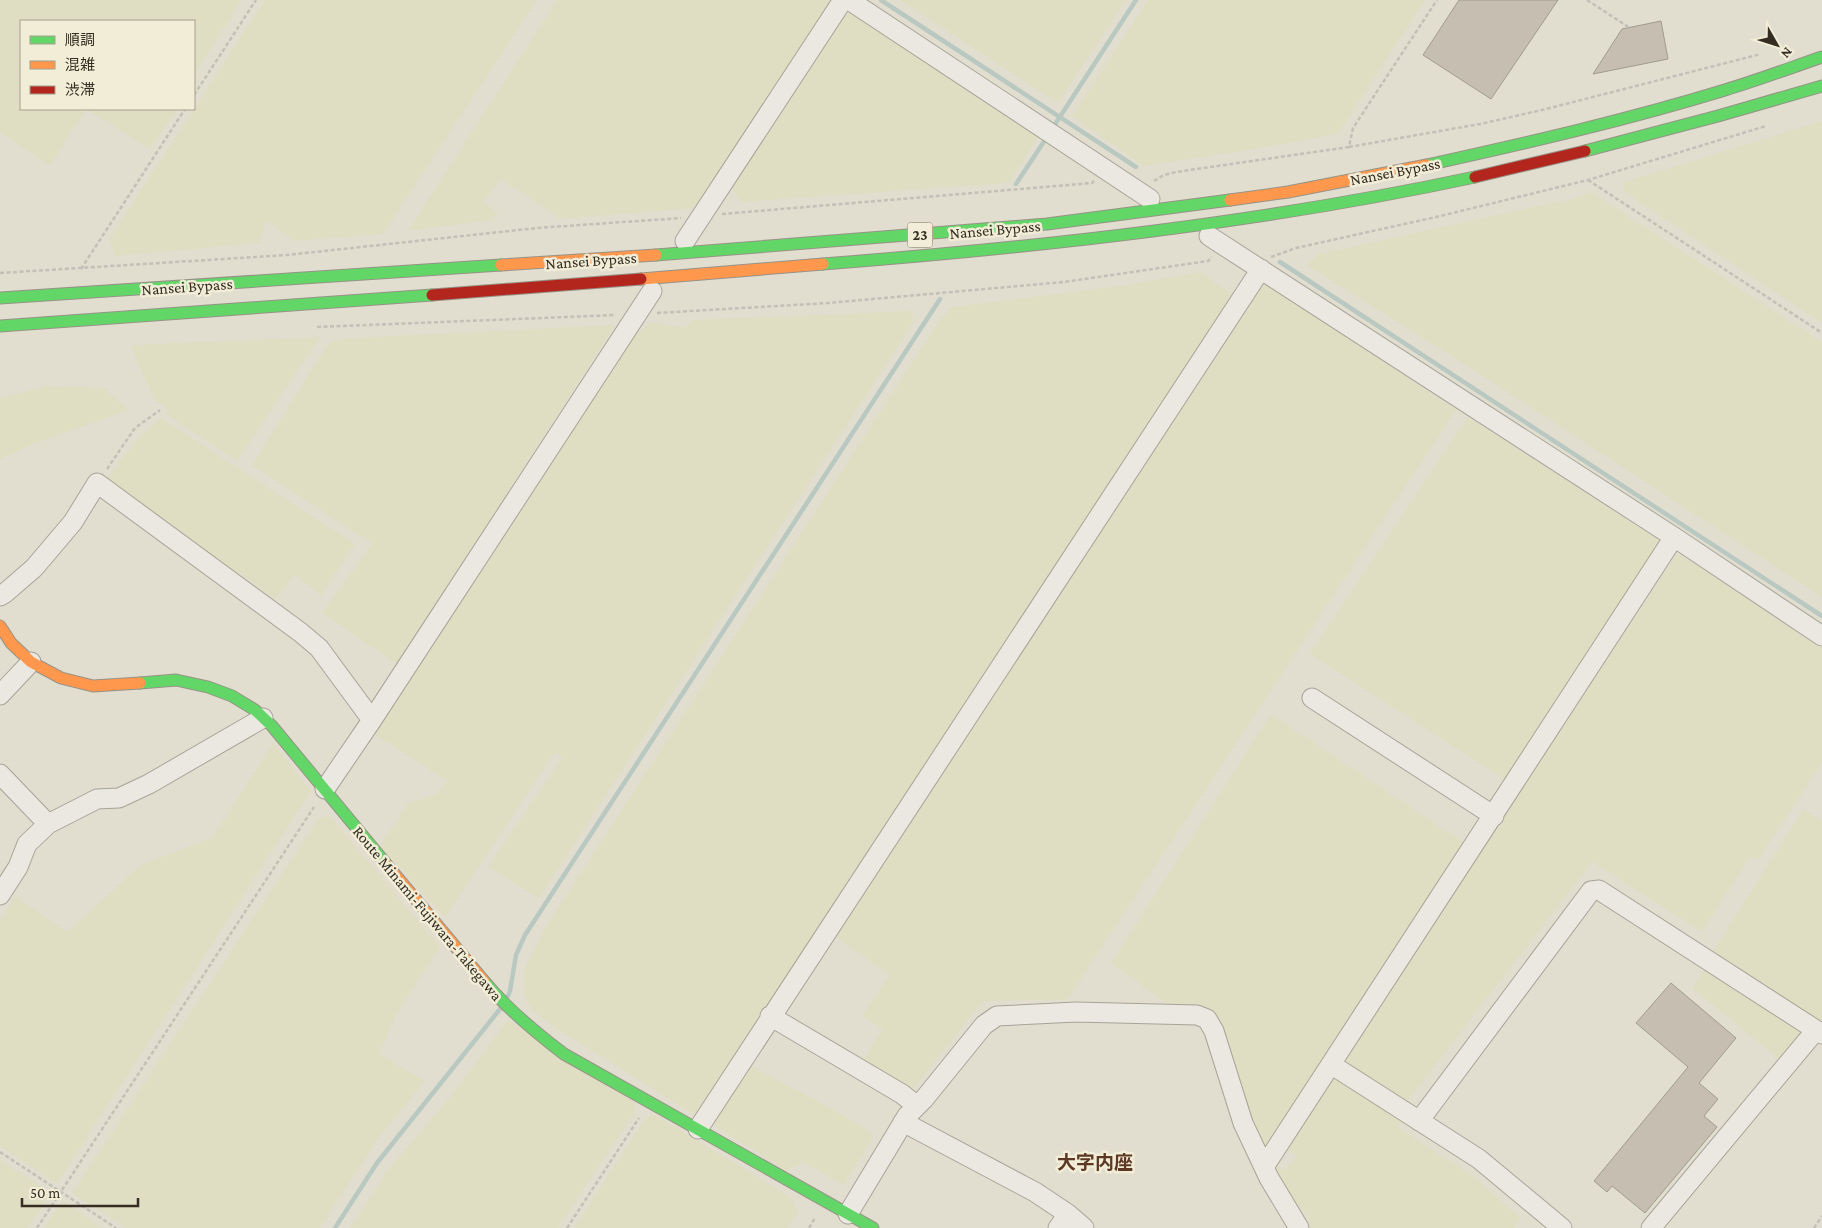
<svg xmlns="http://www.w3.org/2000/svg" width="1822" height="1228" font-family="'Crimson Pro','Noto Sans JP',serif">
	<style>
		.farmland { fill: #dfddc2 }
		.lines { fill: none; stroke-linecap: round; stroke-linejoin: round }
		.stream { stroke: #b9c8c1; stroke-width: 4.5 }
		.building { fill: #c5beb1; stroke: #a19b8f }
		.street-casing { stroke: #a7a398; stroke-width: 21 }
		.fast-casing { stroke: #979388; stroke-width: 13 }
		.slow-casing { stroke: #979388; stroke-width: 13 }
		.jam-casing { stroke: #979388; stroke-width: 13 }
		.path { stroke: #c2c0b7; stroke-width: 2.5; stroke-dasharray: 4 2.5; stroke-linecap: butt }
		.street { stroke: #eae8e0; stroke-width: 19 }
		.fast { stroke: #63d668; stroke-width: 11 }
		.slow { stroke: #ff974d; stroke-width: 11 }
		.jam { stroke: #b3261e; stroke-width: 11 }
		.labels { text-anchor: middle; stroke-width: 5; stroke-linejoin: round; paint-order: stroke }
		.shield { fill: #f1edd7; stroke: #6d6758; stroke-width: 1 }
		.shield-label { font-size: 15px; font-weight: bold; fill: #352d21 }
		.street-label { font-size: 16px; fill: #352d21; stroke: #f1edd7 }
		.quarter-label { font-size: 19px; font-weight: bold; fill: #5c3825; stroke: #f1edd7 }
	</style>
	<rect width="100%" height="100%" fill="#e1ded0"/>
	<path class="farmland" d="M0 0H242L194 75V21H21V109L177 110 150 149 86 109 50 166 0 132Z
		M265 0H537L383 234 293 241 266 220 260 243 115 256 109 240Z
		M557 0H831L832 1 696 208 561 219 501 179 483 202 498 213 492 220 408 231Z
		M900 0H1126L1058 103Z
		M1148 0H1425L1338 134 1243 151 1143 166 1072 116Z
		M848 10 1040 134 1009 183 741 202 731 187Z
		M1822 121V323L1624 192V182Z
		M1591 192 1822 342V597L1464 364 1307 265 1319 254 1561 201 1565 204 1567 201Z
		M1200 272 1233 295 696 1116 560 1031 532 1010 524 994V969L549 922 939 321 952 307 1127 285Z
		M1260 278 1456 410 1067 1000 983 1001 913 1089 863 1060 883 1029 862 1016 890 975 835 937Z
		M912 311 913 323 539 898 488 867 562 758 555 752 445 918 380 846 408 804 438 793 448 781 372 733 633 335 653 322 685 328 693 320Z
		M615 325 397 664 322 613 372 544 252 465 323 352 332 341 354 338Z
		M320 337 237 461 167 415 166 406 155 401 130 345Z
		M47 386 104 388 129 410 36 443 0 459V398Z
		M1468 417 1657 539 1659 548 1507 781 1310 654Z
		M161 418 355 544 321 595 294 575 275 600 241 574 229 571 105 481 138 438Z
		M1680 554 1822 649V763L1758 860 1750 857 1702 932 1592 862 1407 1102 1347 1065 1346 1056 1676 555Z
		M1271 714 1466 844 1273 1143 1263 1146 1251 1127 1221 1027 1213 1010 1200 1007 1173 1008 1111 963Z
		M273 743 311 791 57 1184 0 1146V921L15 896 67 932 141 865 213 837Z
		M1803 809 1822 821V1026L1712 953Z
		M330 816 440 947 397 1013 379 1054 425 1081 380 1136 320 1228H127L72 1193 319 818Z
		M1708 966 1808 1033 1783 1062 1692 988Z
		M508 1020 635 1102V1112L558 1228H350L388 1170 453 1094Z
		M748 1064 866 1128 873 1137 844 1185 802 1162 787 1171 709 1122Z
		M1337 1078 1401 1120 1397 1127 1470 1174 1521 1218 1514 1228H1310L1309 1219 1273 1172 1276 1164 1285 1171 1297 1156 1288 1150 1331 1081Z
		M654 1114 792 1198 798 1212 788 1228H574L645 1119Z
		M0 1160 51 1193 28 1228H0Z
		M62 1201 103 1228H44Z"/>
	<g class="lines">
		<path class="stream" d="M881 0 1136 167
			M1052 129 1136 0
			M1016 184 1047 137
			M1280 262 1822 616
			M508 996 510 991 516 955 525 935 940 299
			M335 1228 377 1163 500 1009"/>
	</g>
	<path class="building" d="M1459 0H1558L1491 99 1423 55Z
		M1661 21 1668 59 1593 74 1622 29Z
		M1671 983 1736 1038 1699 1083 1718 1099 1704 1116 1717 1127 1645 1213 1612 1186 1607 1192 1594 1181 1688 1067 1636 1023Z"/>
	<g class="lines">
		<defs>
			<path id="street" d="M849 0 1150 199
				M1209 236 1674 537 1822 636
				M685 241 843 0
				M0 596 5 593 34 568 73 522 97 483 300 632 319 648 372 720
				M0 695 31 662
				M1312 698 1494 816
				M0 774 48 824
				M325 789 372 720 652 291
				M0 895 18 867 27 844 48 824 97 799 119 798 149 784 263 718
				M770 1016 902 1094 917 1106
				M1332 1065 1479 1159 1562 1228
				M1419 1121 1591 891 1599 890 1816 1030
				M903 1122 1035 1192 1068 1214
				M698 1129 1261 269
				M1264 1167 1674 537
				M848 1214 907 1116 924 1099 984 1025 997 1016 1076 1012 1197 1015 1207 1019 1214 1031 1243 1123 1269 1178 1299 1228
				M1058 1228 1068 1214 1084 1228
				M1651 1228 1816 1030 1822 1034"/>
			<path id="fast" d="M1585 151 1718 116 1822 86
				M1427 165C1527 143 1627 120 1725 90 1758 80 1790 68 1822 57
				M656 255 1047 224 1230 200
				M823 264C1042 247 1260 223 1475 177
				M0 298 501 265
				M0 326 432 295
				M140 683 176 680 208 687 232 696 255 710 272 726 387 865
				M484 981C507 1009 535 1032 564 1054L873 1228"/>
			<path id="slow" d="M1230 200 1288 192 1427 165
				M501 265 656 255
				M641 279 823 264
				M0 626 11 643 31 662 61 678 93 686 140 683
				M387 865 484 981"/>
			<path id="jam" d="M1475 177 1585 151
				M432 295 641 279"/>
		</defs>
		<use href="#street" class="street-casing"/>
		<use href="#fast" class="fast-casing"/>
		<use href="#slow" class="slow-casing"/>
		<use href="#jam" class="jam-casing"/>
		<path class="path" d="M1587 0 1630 28
			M194 95 256 0
			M1349 147 1480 124 1542 110 1761 54
			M1588 180 1822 333
			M1154 181 1164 175 1176 172 1349 147 1353 128 1437 0
			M722 214 1092 183 1094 181
			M1271 257 1296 248 1436 217 1588 180 1766 126
			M81 269 185 109
			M0 273 287 255 537 228 681 218
			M657 313 828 303 1064 282 1208 261 1212 257
			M317 327 616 315
			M107 469 135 428 160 410
			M0 1152 116 1228
			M37 1228 314 807
			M567 1228 639 1118
			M809 1228 815 1218
			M1814 1228 1822 1216"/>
		<use href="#street" class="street"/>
		<use href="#fast" class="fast"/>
		<use href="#slow" class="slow"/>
		<use href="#jam" class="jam"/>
	</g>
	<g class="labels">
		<rect class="shield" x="907.5" y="222.5" width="25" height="25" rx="4"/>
		<g class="shield-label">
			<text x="920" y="240">23</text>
		</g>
		<g class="street-label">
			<text transform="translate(1395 171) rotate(-11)" y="6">Nansei Bypass</text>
			<text transform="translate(995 229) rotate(-5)" y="6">Nansei Bypass</text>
			<text transform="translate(591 260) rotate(-4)" y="6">Nansei Bypass</text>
			<text transform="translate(187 286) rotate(-4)" y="6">Nansei Bypass</text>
			<text transform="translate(428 913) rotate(50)" y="6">Route Minami-Fujiwara-Takegawa</text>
		</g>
		<g class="quarter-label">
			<text x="1095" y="1169">大字内座</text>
		</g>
	</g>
	<rect x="20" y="20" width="175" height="90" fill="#f1edd7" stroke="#a6a08e"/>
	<rect x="30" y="36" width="25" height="8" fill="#63d668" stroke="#a6a08e"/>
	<text x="65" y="45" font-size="15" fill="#352d21">順調</text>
	<rect x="30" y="61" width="25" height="8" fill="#ff974d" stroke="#a6a08e"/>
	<text x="65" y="70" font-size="15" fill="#352d21">混雑</text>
	<rect x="30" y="86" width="25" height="8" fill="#b3261e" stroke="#a6a08e"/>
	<text x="65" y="95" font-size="15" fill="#352d21">渋滞</text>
	<g transform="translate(1777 45) rotate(129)" stroke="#f1edd7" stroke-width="4" paint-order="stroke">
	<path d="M0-4L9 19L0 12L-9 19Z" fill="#352d21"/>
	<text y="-8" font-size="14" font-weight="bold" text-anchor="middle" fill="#352d21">N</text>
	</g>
	<path d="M22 1198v8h116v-8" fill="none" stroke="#352d21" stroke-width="2.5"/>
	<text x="30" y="1198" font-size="15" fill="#352d21" stroke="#f1edd7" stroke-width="4" paint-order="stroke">50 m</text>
</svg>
